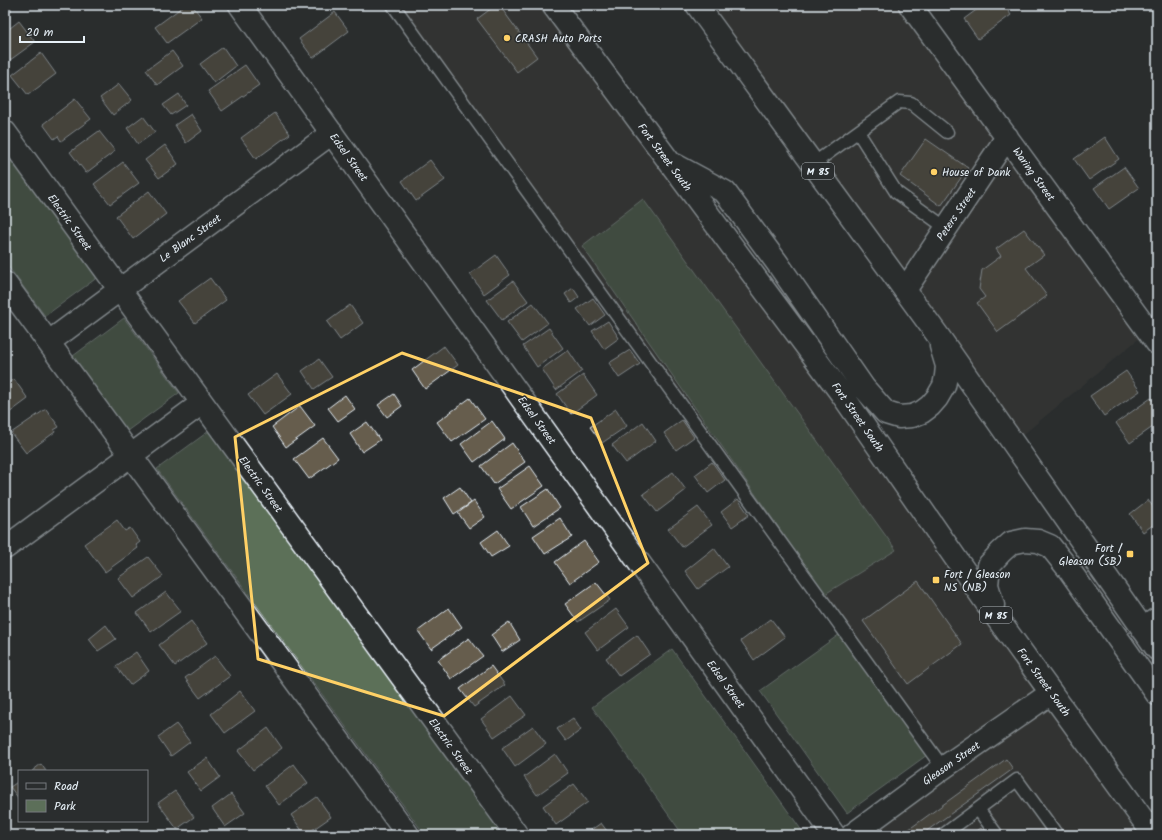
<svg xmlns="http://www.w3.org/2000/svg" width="1162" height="840" font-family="Kalam,sans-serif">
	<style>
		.built { fill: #3c3b38 }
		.green { fill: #5c6f59; stroke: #a2b0a8 }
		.building { fill: #665d4e; stroke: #e8f1f8 }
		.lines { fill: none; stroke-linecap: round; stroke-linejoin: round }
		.lane-casing { stroke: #e8f1f8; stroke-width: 15 }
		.street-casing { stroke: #e8f1f8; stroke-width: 25 }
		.primary-casing { stroke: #e8f1f8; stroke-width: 25 }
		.lane { stroke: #2a2d2e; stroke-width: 12 }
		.street { stroke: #2a2d2e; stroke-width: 22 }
		.primary { stroke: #2a2d2e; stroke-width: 22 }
		.marked { fill: none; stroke: #ffd166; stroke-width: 3; stroke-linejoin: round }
		.poi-dot { fill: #ffd166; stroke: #2a2d2e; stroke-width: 1.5 }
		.labels { text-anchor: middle; stroke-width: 3; stroke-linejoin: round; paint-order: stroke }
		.shield { fill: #2a2d2e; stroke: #afb6bb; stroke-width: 1 }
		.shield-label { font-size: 10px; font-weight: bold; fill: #e8f1f8 }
		.poi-label { font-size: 11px; fill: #e8f1f8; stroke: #2a2d2e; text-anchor: start }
		.street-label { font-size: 11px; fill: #e8f1f8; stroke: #2a2d2e }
	</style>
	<rect width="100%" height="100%" fill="#2a2d2e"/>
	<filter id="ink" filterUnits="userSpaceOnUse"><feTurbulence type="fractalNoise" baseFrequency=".025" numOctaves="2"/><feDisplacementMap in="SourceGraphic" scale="8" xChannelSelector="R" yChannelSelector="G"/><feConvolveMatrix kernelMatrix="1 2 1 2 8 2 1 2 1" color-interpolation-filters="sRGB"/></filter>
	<g filter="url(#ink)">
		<path class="built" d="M393 5H553L1154 835H852L943 769Z
			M697 5H910L1148 331 1013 443Z"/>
		<path class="green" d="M5 150 98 277 45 316 5 262Z
			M643 199 896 550 825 594 582 246Z
			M124 318 179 393 127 431 73 356Z
			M209 431 504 835H425L157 469Z
			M840 634 927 755 847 813 760 691Z
			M672 649 805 835H683L592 707Z"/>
		<path class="building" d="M5 5H8L12 10 5 15Z
			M185 5H192L202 18 167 43 155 27Z
			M496 5H499L537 57 517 72 477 19Z
			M983 5H1004L1011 15 978 39 964 19Z
			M335 12 349 31 313 58 299 39Z
			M19 21 35 42 6 63 5 32Z
			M223 47 236 66 214 83 200 64Z
			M172 51 183 66 157 85 146 70Z
			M41 53 56 74 28 95 12 75Z
			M245 65 259 85 222 111 208 91Z
			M119 84 132 100 113 115 100 98Z
			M179 94 186 105 171 115 163 105Z
			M75 99 91 119 61 141 58 136 54 139 43 124Z
			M275 113 290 134 256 159 241 138Z
			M191 114 202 131 186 143 175 125Z
			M143 116 155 132 138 144 127 128Z
			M99 131 115 151 86 173 70 152Z
			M1105 137 1119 159 1089 180 1074 159Z
			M926 139 968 168 941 206 900 176Z
			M165 145 178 164 159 178 145 160Z
			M430 160 445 180 416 201 402 181Z
			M123 162 139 183 110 204 94 184Z
			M1124 167 1139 188 1109 209 1094 188Z
			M149 191 166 214 133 239 116 216Z
			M1024 229 1044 255 1026 268 1047 296 998 332 977 303 985 297 979 289 982 270 1001 256 996 249Z
			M496 255 510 275 484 294 470 274Z
			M210 278 226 300 195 323 178 301Z
			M513 281 528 301 502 320 487 300Z
			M573 288 579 297 571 303 565 294Z
			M593 298 605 315 590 326 577 309Z
			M533 303 548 323 522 342 507 322Z
			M350 305 363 323 340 340 327 322Z
			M608 321 619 338 604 349 592 331Z
			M549 328 563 348 537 367 523 346Z
			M444 346 458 365 425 389 412 370Z
			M568 350 582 371 556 390 542 369Z
			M630 350 640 364 619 378 609 363Z
			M319 359 332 377 314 389 302 371Z
			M1126 371 1140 391 1104 416 1090 396Z
			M277 374 292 394 263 415 248 395Z
			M583 375 597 395 571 414 557 394Z
			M14 379 28 399 5 416V385Z
			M394 394 402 406 387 417 378 405Z
			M345 395 355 409 338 421 328 408Z
			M470 398 485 419 452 442 437 422Z
			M1151 398 1157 406V424L1130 443 1116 423Z
			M300 406 315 426 286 447 272 427Z
			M46 409 59 427 54 430 55 432 26 453 11 433Z
			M616 409 627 426 602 443 590 427Z
			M682 420 694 437 676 450 664 433Z
			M492 421 505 439 474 462 461 444Z
			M367 422 380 440 362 452 350 434Z
			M643 422 656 441 626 463 612 445Z
			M323 438 338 458 309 479 294 459Z
			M512 443 525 462 494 484 481 466Z
			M712 462 725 480 708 493 695 475Z
			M530 466 544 486 511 509 497 489Z
			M673 472 686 490 657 512 643 494Z
			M460 487 471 503 454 514 444 498Z
			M548 489 560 508 533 526 521 507Z
			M738 499 749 515 732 527 721 512Z
			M1148 500 1157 512V522L1143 532 1130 514Z
			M474 501 485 517 469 528 458 513Z
			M698 507 712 525 682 547 668 529Z
			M560 518 572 537 545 554 533 536Z
			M117 520 125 531 130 528 140 542 136 545 138 548 105 572 84 544Z
			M498 530 509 546 491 557 481 542Z
			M584 541 599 562 570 583 555 562Z
			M714 548 728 567 698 589 685 571Z
			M148 557 163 576 133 598 118 578Z
			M918 581 962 644 908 684 863 621Z
			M596 582 610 600 578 622 565 604Z
			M166 592 181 611 151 632 137 613Z
			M449 608 462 627 431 649 418 631Z
			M616 609 629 627 598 650 585 632Z
			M771 619 785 637 754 660 741 641Z
			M191 621 207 643 175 666 159 645Z
			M509 622 520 640 502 652 491 635Z
			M106 625 116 639 98 651 89 639Z
			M637 635 650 654 619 676 606 658Z
			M469 638 483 656 451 679 438 660Z
			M136 652 149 671 130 685 116 666Z
			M215 656 230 676 200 698 185 678Z
			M491 666 505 685 474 707 460 689Z
			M240 691 255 711 225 733 211 714Z
			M512 696 526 715 494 737 481 719Z
			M573 718 581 730 566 741 557 729Z
			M176 724 190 742 171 756 158 737Z
			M533 726 546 744 515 767 502 748Z
			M5 727 9 732 5 735Z
			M268 728 282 748 253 770 238 751Z
			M555 754 568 773 537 795 524 777Z
			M207 758 220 777 201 791 187 772Z
			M1006 759 1013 769 921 835H901Z
			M41 764 46 771H32Z
			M294 764 308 783 279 805 265 786Z
			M19 781V799L10 787Z
			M574 784 588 802 556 825 543 806Z
			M175 791 194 817 177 829 158 803Z
			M231 794 245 813 225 827 212 808Z
			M317 797 331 817 305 835 291 815Z
			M601 823 610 835H584Z
			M981 828 985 835H971Z
			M339 829 342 832 346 829 351 835H331Z"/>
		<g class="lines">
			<defs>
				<path id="lane" d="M393 5 943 768
					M858 132 896 192 946 228
					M813 164 899 102 911 103 947 132
					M978 809 997 835
					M943 835 1017 780 1057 835"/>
				<path id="street" d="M240 5 834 835
					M910 5 1157 343
					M5 132 517 835
					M5 283 408 835
					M905 290 1007 137
					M49 342 332 133
					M5 548 202 403
					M1143 629 1157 619
					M852 835 943 768 1051 693"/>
				<path id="primary" d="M553 5 841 393 997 618 1154 835
					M697 5 939 337 1157 649
					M675 165 725 192 778 264 864 388 886 413 899 417 912 416 922 412 930 406 937 398 944 386 946 376 947 366 941 346
					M993 605 987 585 989 565 1001 552 1011 543 1025 540 1038 541 1050 546 1070 571 1157 694"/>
			</defs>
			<use href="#lane" class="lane-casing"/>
			<use href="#street" class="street-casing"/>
			<use href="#primary" class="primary-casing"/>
			<use href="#lane" class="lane"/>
			<use href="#street" class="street"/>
			<use href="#primary" class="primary"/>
		</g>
	</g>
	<path d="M0 0H1162V840H0ZM402 353 591 418 648 563 444 716 258 659 235 437Z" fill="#2a2d2e" fill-opacity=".55" fill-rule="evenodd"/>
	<path class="marked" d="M402 353 591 418 648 563 444 716 258 659 235 437Z"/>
	<g class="poi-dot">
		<circle cx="507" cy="38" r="4"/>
		<circle cx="934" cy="172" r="4"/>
		<rect x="1126" y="550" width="8" height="8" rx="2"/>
		<rect x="932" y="576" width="8" height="8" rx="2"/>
	</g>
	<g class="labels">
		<g class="shield">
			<rect x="802" y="163" width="32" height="16" rx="3"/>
			<rect x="980" y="607" width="32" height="16" rx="3"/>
		</g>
		<g class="shield-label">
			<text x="818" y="175">M 85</text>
			<text x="996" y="619">M 85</text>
		</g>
		<g class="poi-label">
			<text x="515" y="42">CRASH Auto Parts</text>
			<text x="942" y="176">House of Dank</text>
			<text x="1122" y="552" text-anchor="end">Fort /<tspan x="1122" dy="13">Gleason (SB)</tspan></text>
			<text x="944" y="578">Fort / Gleason<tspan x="944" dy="13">NS (NB)</tspan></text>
		</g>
		<g class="street-label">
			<text transform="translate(349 157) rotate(54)" y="4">Edsel Street</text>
			<text transform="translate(665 157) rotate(53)" y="4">Fort Street South</text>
			<text transform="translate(1034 174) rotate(54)" y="4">Waring Street</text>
			<text transform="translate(956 214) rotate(-56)" y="4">Peters Street</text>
			<text transform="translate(70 222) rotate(54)" y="4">Electric Street</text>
			<text transform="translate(190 238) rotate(-36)" y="4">Le Blanc Street</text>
			<text transform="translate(858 417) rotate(55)" y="4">Fort Street South</text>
			<text transform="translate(537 420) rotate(54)" y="4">Edsel Street</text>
			<text transform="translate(261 484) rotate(54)" y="4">Electric Street</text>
			<text transform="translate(1044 682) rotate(54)" y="4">Fort Street South</text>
			<text transform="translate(726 684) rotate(54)" y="4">Edsel Street</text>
			<text transform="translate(451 746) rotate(54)" y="4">Electric Street</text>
			<text transform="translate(951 763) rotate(-35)" y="4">Gleason Street</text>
		</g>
	</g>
	<rect width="1162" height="840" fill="none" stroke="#2a2d2e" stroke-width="20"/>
	<rect x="10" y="10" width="1142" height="820" fill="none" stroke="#e8f1f8" stroke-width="1.5" filter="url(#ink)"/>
	<rect x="18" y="770" width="130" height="52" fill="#2a2d2e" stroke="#767b7f"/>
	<rect x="26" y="783" width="20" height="6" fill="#2a2d2e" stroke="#767b7f"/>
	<text x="54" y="790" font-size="12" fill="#e8f1f8">Road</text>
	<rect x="26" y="800" width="20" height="12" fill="#5c6f59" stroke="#767b7f"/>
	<text x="54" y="810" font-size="12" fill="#e8f1f8">Park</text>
	<path d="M20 36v6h64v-6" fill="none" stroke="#e8f1f8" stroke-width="2"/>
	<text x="26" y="36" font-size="12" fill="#e8f1f8" stroke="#2a2d2e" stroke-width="3" paint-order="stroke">20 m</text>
</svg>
